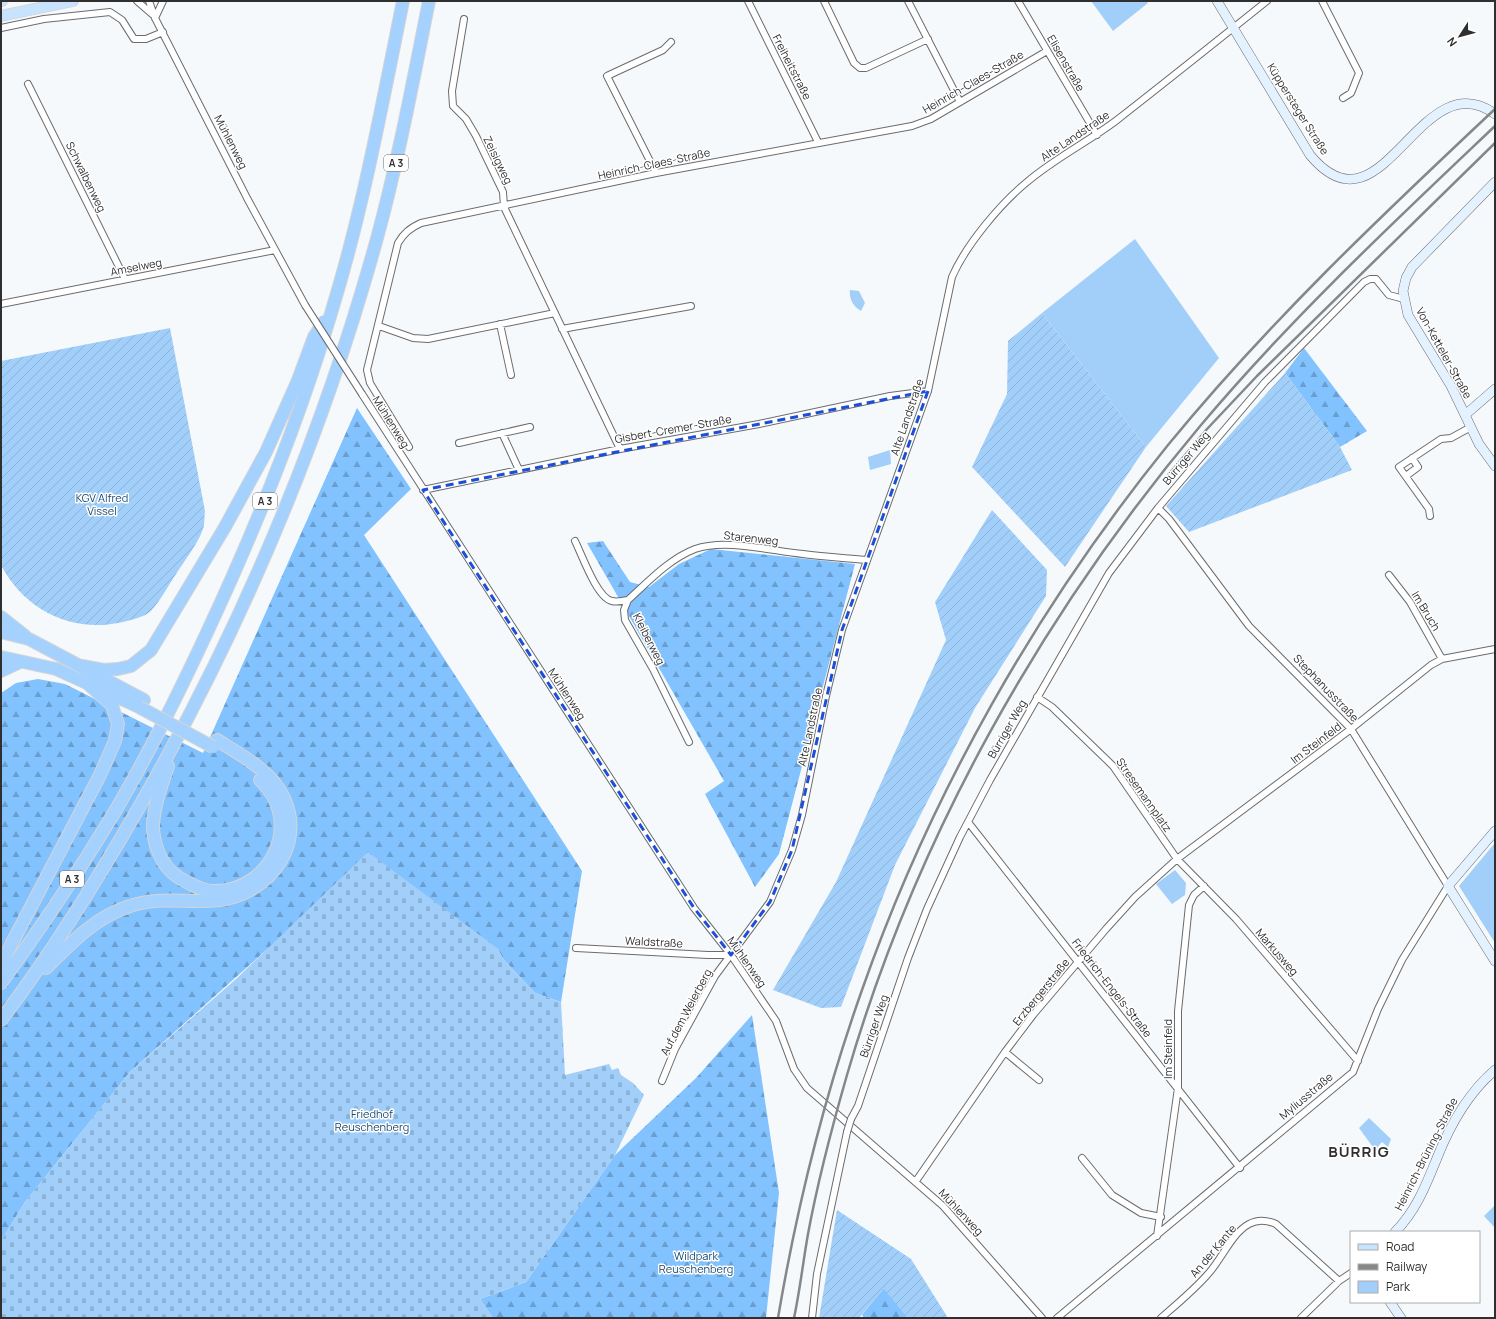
<svg xmlns="http://www.w3.org/2000/svg" width="1496" height="1319" font-family="Manrope,sans-serif">
	<style>
		.green { fill: #a1cffa }
		.forest { fill: url(#forest-firs) }
		.cemetery { fill: url(#cemetery-stones) }
		.garden { fill: url(#garden-furrows) }
		.lines { fill: none; stroke-linecap: round; stroke-linejoin: round }
		.street-casing { stroke: #6a6c6e; stroke-width: 8 }
		.secondary-casing { stroke: #6a6c6e; stroke-width: 10 }
		.primary-casing { stroke: #d5d5d6; stroke-width: 12 }
		.highway-casing { stroke: #d5d5d6; stroke-width: 14 }
		.street { stroke: #fff; stroke-width: 6 }
		.secondary { stroke: #e4f1fe; stroke-width: 9 }
		.primary { stroke: #c8e3fe; stroke-width: 10 }
		.highway { stroke: #a4d1fd; stroke-width: 12 }
		.rail { stroke: #858788; stroke-width: 2.5 }
		.street-bridge-casing { stroke: #6a6c6e; stroke-width: 8; stroke-linecap: butt }
		.highway-bridge-casing { stroke: #d5d5d6; stroke-width: 14; stroke-linecap: butt }
		.street-bridge { stroke: #fff; stroke-width: 6 }
		.highway-bridge { stroke: #a4d1fd; stroke-width: 12 }
		.marked { fill: none; stroke: #1d4ed8; stroke-width: 3; stroke-dasharray: 8 5; stroke-linejoin: round }
		.labels { text-anchor: middle; stroke-width: 3; stroke-linejoin: round; paint-order: stroke }
		.shield { fill: #fff; stroke: #6d6d6e; stroke-width: 1 }
		.shield-label { font-size: 10px; font-weight: bold; fill: #2f2f30 }
		.street-label { font-size: 11px; fill: #2f2f30; stroke: #fff }
		.park-label { font-size: 11px; fill: #18476e; stroke: #fff }
		.district-label { font-size: 15px; font-weight: bold; letter-spacing: 1px; fill: #2f2f30; stroke: #fff }
	</style>
	<defs>
		<pattern id="forest-firs" width="22" height="20" patternUnits="userSpaceOnUse"><rect width="22" height="20" fill="#81c2ff"/><path d="M5 1l3.5 6h-7zM16 11l3.5 6h-7z" fill="#6a9ecf"/></pattern>
		<pattern id="cemetery-stones" width="16" height="16" patternUnits="userSpaceOnUse"><rect width="16" height="16" fill="#a1cffa"/><path d="M2 7V4a2 2 0 0 1 4 0v3zM10 15v-3a2 2 0 0 1 4 0v3z" fill="#8bb2d7"/></pattern>
		<pattern id="garden-furrows" width="10" height="10" patternUnits="userSpaceOnUse"><rect width="10" height="10" fill="#a1cffa"/><path d="M-1 1l2-2M0 10L10 0M9 11l2-2" fill="none" stroke="#8bb2d7"/></pattern>
	</defs>
	<rect width="100%" height="100%" fill="#f6f9fb"/>
	<path class="green" d="M1091 1H1147L1148 3 1113 31Z
		M1135 239 1219 358 1146 447 1042 313Z
		M850 290 859 291 865 303 861 311C853 306 849 299 850 290Z
		M890 450 891 464 870 470 868 457Z
		M1494 844 1495 849V943L1459 886Z
		M1175 870 1186 883 1185 895 1172 904 1156 884Z
		M1369 1118 1391 1139 1388 1147 1382 1142 1375 1150 1359 1128Z
		M1495 1205V1228L1484 1216Z"/>
	<path class="forest" d="M1304 348 1367 431 1340 447 1285 373Z
		M357 408 411 489 364 535 582 871 561 1002 535 993 504 960 497 948 282 936 130 1072 25 1202 1 1241V693L16 683 38 679 65 684 203 753Z
		M603 541 630 582 649 587 679 564 711 549 855 564 779 854 755 887 705 794 724 781 587 543Z
		M752 1015 779 1193 766 1318H493L480 1299 526 1282 615 1155 696 1078Z
		M884 1288 908 1318H864L862 1315Z"/>
	<path class="cemetery" d="M368 852 497 948 504 960 535 993 561 1002 565 1075 609 1064 612 1070 618 1068 621 1075 633 1083 644 1095 615 1155 526 1282 480 1299 493 1318H1V1241L25 1202 130 1072 236 979Z"/>
	<path class="garden" d="M1042 313 1146 447 1065 567 972 467 1007 394 1008 341Z
		M170 328 205 511C204 517 205 524 203 529 198 543 188 556 180 568 170 582 162 599 151 611 145 617 131 620 123 622 73 634 24 610 1 565V361Z
		M1285 373 1340 447 1352 470 1189 532 1166 506Z
		M992 510 1047 570 1046 596 975 708 895 865 841 1007 821 1008 773 990 836 882 946 640 935 602Z
		M837 1210 911 1259 948 1318H908L884 1289 859 1318H819Z"/>
	<g class="lines">
		<defs>
			<path id="street" d="M137 1 152 14
				M149 1 155 18 247 198 305 305
				M748 1 818 142
				M824 1 854 63 860 68H866L928 39
				M908 1 960 102
				M1018 1 1097 135
				M1322 1 1359 73 1351 93 1343 98
				M155 18 163 1
				M464 19 452 91 453 106 466 119 476 136 503 192 504 207 620 449
				M1 28 44 19 110 12 122 20 134 39H146L163 32
				M28 84 125 279
				M656 173 607 76 663 50 671 42
				M1 304 275 250
				M500 324 511 375
				M379 326 413 338 428 339 555 313
				M562 329 691 306
				M362 394 694 908 731 955 776 1021 794 1069 807 1088 943 1206 1042 1318
				M502 433 519 470
				M459 443 530 427
				M409 447 370 383 367 370 398 243C404 233 410 228 421 223L656 173 912 126 931 119 1047 51
				M1406 476 1418 467 1412 458
				M423 490 620 449 759 424 890 396 928 391
				M1430 516 1429 509 1399 467 1441 439 1451 438 1471 427
				M575 541C582 555 597 598 612 601 616 602 623 601 628 600L624 610 625 620 653 669 689 742
				M1389 575 1410 602 1442 659
				M628 600C648 582 669 559 695 549 726 538 771 551 803 554 824 557 846 558 867 560
				M1037 697 1052 707 1113 766 1177 859 1236 919 1358 1061
				M968 822 1240 1168
				M576 948 708 955H731
				M1005 1052 1039 1080
				M662 1081 675 1049 715 976 770 902 792 850 802 815 826 696 842 630 928 391 952 277C966 245 1000 204 1027 182 1055 158 1088 142 1117 120 1167 81 1217 41 1267 1
				M851 1119 858 1106 908 958 927 909 960 837 990 780 1109 573 1158 508 1265 382 1364 282 1370 279H1376L1389 295 1404 299
				M1082 1158 1112 1195 1141 1213 1161 1217
				M916 1181 1005 1052 1033 1015 1106 929 1135 897 1177 859 1351 729 1431 665 1442 659 1495 649
				M1157 1236 1178 1088V1011L1189 905 1194 895 1204 886
				M812 1318 817 1274 847 1132
				M1057 1318 1353 1072 1378 1009 1402 960 1448 886 1351 729 1249 626 1169 519 1158 508
				M1161 1318C1177 1304 1194 1290 1208 1274 1222 1259 1231 1234 1249 1224 1258 1219 1267 1220 1276 1224L1339 1281
				M1301 1318 1339 1281 1351 1273"/>
			<path id="secondary" d="M1217 1 1310 155C1383 243 1419 59 1495 114
				M1495 182 1412 267 1406 278 1403 291 1408 315 1451 386 1479 444 1495 466
				M1465 415 1495 389
				M1495 831 1448 886 1495 961
				M1395 1232C1416 1211 1426 1185 1437 1158 1450 1125 1468 1093 1495 1070
				M1390 1302 1401 1318"/>
			<path id="primary" d="M1 1H2
				M1 16 73 1"/>
			<path id="highway" d="M1 617 25 636
				M1 632 29 639 144 700
				M1 657 56 669 139 707
				M82 666 104 670 118 669 131 666 151 650 225 527 266 452 298 380 314 337 324 322
				M1 671 20 662
				M168 766C162 784 154 805 153 825 153 844 161 866 178 877 188 883 200 890 212 891 271 893 305 822 260 780
				M1 964 100 775 115 741 118 724 112 705 88 684
				M46 968C71 943 95 917 130 906 161 895 194 905 226 899 281 887 312 828 273 781 258 764 236 752 217 740
				M1 983C37 933 71 883 103 831 141 770 173 705 203 641 254 533 298 424 332 310 363 209 382 105 403 1
				M1 1020C52 953 96 882 138 809 240 631 321 440 376 242 398 162 413 81 429 1"/>
		</defs>
		<use href="#street" class="street-casing"/>
		<use href="#secondary" class="secondary-casing"/>
		<use href="#primary" class="primary-casing"/>
		<use href="#highway" class="highway-casing"/>
		<use href="#street" class="street"/>
		<use href="#secondary" class="secondary"/>
		<use href="#primary" class="primary"/>
		<use href="#highway" class="highway"/>
		<path class="rail" d="M1164 480 1207 429 1257 376 1495 143
			M778 1318C797 1206 824 1097 862 990 931 793 1037 607 1168 445 1267 324 1381 216 1495 109
			M794 1318C800 1290 803 1262 808 1234 818 1180 832 1127 847 1075 916 837 1042 614 1201 425 1291 318 1394 222 1495 126"/>
		<defs>
			<path id="street-bridge" d="M305 305 362 394
				M847 1132 851 1119"/>
			<path id="highway-bridge" d="M139 707 213 747"/>
		</defs>
		<use href="#street-bridge" class="street-bridge-casing"/>
		<use href="#highway-bridge" class="highway-bridge-casing"/>
		<use href="#street-bridge" class="street-bridge"/>
		<use href="#highway-bridge" class="highway-bridge"/>
	</g>
	<path class="marked" d="M928 391 842 630 792 850 770 902 731 955 694 908 423 490Z"/>
	<g class="labels">
		<g class="shield">
			<rect x="384" y="155" width="24" height="16" rx="3"/>
			<rect x="253" y="493" width="24" height="16" rx="3"/>
			<rect x="60" y="871" width="24" height="16" rx="3"/>
		</g>
		<g class="shield-label">
			<text x="396" y="167">A 3</text>
			<text x="265" y="505">A 3</text>
			<text x="72" y="883">A 3</text>
		</g>
		<g class="street-label">
			<text transform="translate(1066 63) rotate(60)" y="4">Elisenstraße</text>
			<text transform="translate(792 67) rotate(63)" y="4">Freiheitstraße</text>
			<text transform="translate(973 82) rotate(-30)" y="4">Heinrich-Claes-Straße</text>
			<text transform="translate(1298 109) rotate(58)" y="4">Küppersteger Straße</text>
			<text transform="translate(1075 136) rotate(-34)" y="4">Alte Landstraße</text>
			<text transform="translate(231 142) rotate(63)" y="4">Mühlenweg</text>
			<text transform="translate(498 160) rotate(64)" y="4">Zeisigweg</text>
			<text transform="translate(654 164) rotate(-12)" y="4">Heinrich-Claes-Straße</text>
			<text transform="translate(86 177) rotate(64)" y="4">Schwalbenweg</text>
			<text transform="translate(136 267) rotate(-11)" y="4">Amselweg</text>
			<text transform="translate(1444 353) rotate(61)" y="4">Von-Ketteler-Straße</text>
			<text transform="translate(907 417) rotate(-71)" y="4">Alte Landstraße</text>
			<text transform="translate(391 422) rotate(58)" y="4">Mühlenweg</text>
			<text transform="translate(673 429) rotate(-10)" y="4">Gisbert-Cremer-Straße</text>
			<text transform="translate(1186 458) rotate(-50)" y="4">Bürriger Weg</text>
			<text transform="translate(751 538) rotate(6)" y="4">Starenweg</text>
			<text transform="translate(1426 611) rotate(59)" y="4">Im Bruch</text>
			<text transform="translate(649 639) rotate(63)" y="4">Kleiberweg</text>
			<text transform="translate(1326 688) rotate(46)" y="4">Stephanusstraße</text>
			<text transform="translate(567 694) rotate(57)" y="4">Mühlenweg</text>
			<text transform="translate(810 727) rotate(-78)" y="4">Alte Landstraße</text>
			<text transform="translate(1007 729) rotate(-60)" y="4">Bürriger Weg</text>
			<text transform="translate(1316 743) rotate(-37)" y="4">Im Steinfeld</text>
			<text transform="translate(1144 795) rotate(55)" y="4">Stresemannplatz</text>
			<text transform="translate(654 942) rotate(3)" y="4">Waldstraße</text>
			<text transform="translate(1277 952) rotate(49)" y="4">Markusweg</text>
			<text transform="translate(747 962) rotate(55)" y="4">Mühlenweg</text>
			<text transform="translate(1112 988) rotate(52)" y="4">Friedrich-Engels-Straße</text>
			<text transform="translate(1041 992) rotate(-51)" y="4">Erzbergerstraße</text>
			<text transform="translate(686 1012) rotate(-62)" y="4">Auf dem Weierberg</text>
			<text transform="translate(874 1026) rotate(-71)" y="4">Bürriger Weg</text>
			<text transform="translate(1168 1049) rotate(-90)" y="4">Im Steinfeld</text>
			<text transform="translate(1306 1096) rotate(-40)" y="4">Myliusstraße</text>
			<text transform="translate(1426 1154) rotate(-63)" y="4">Heinrich-Brüning-Straße</text>
			<text transform="translate(961 1212) rotate(47)" y="4">Mühlenweg</text>
			<text transform="translate(1213 1251) rotate(-50)" y="4">An der Kante</text>
		</g>
		<g class="park-label">
			<text x="102" y="502">KGV Alfred<tspan x="102" dy="13">Vissel</tspan></text>
			<text x="372" y="1118">Friedhof<tspan x="372" dy="13">Reuschenberg</tspan></text>
			<text x="696" y="1260">Wildpark<tspan x="696" dy="13">Reuschenberg</tspan></text>
		</g>
		<g class="district-label">
			<text x="1359" y="1157">BÜRRIG</text>
		</g>
	</g>
	<rect width="1496" height="1319" fill="none" stroke="#2f2f30" stroke-width="4"/>
	<rect x="1350" y="1231" width="130" height="72" fill="#ffffff" stroke="#acacac"/>
	<rect x="1358" y="1244" width="20" height="6" fill="#c8e3fe" stroke="#acacac"/>
	<text x="1386" y="1251" font-size="12" fill="#2f2f30">Road</text>
	<rect x="1358" y="1264" width="20" height="6" fill="#858788" stroke="#acacac"/>
	<text x="1386" y="1271" font-size="12" fill="#2f2f30">Railway</text>
	<rect x="1358" y="1281" width="20" height="12" fill="#a1cffa" stroke="#acacac"/>
	<text x="1386" y="1291" font-size="12" fill="#2f2f30">Park</text>
	<g transform="translate(1460 36) rotate(234)" stroke="#ffffff" stroke-width="3" paint-order="stroke">
	<path d="M0-3L7 15L0 10L-7 15Z" fill="#2f2f30"/>
	<text y="-6" font-size="11" font-weight="bold" text-anchor="middle" fill="#2f2f30">N</text>
	</g>
</svg>
